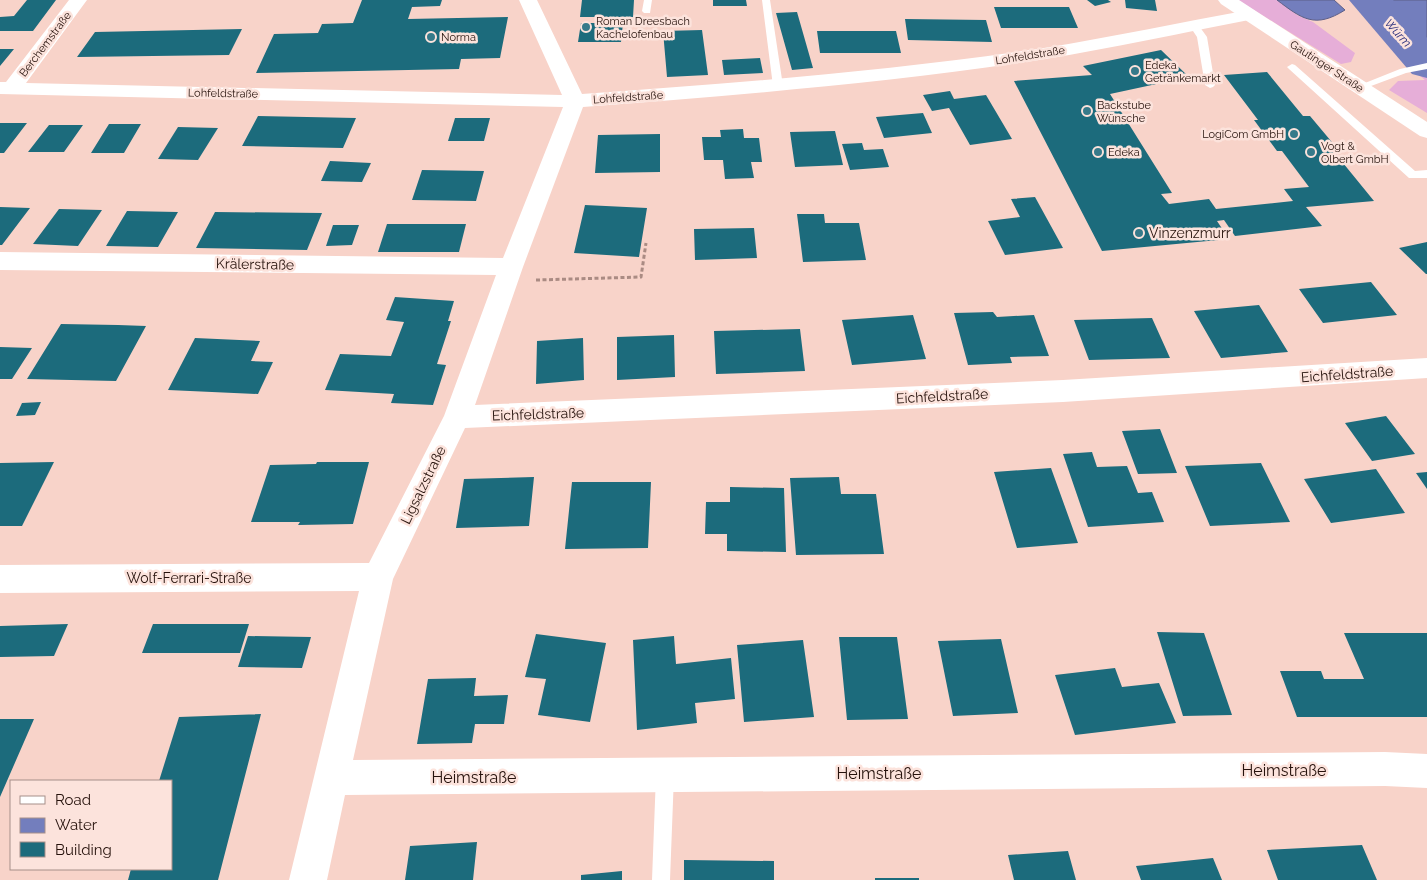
<svg xmlns="http://www.w3.org/2000/svg" width="1427" height="880" font-family="Raleway,sans-serif">
	<style>
		.green { fill: #e6aed8 }
		.water { fill: #737ebd; stroke: #5c5e88 }
		.lines { fill: none; stroke-linecap: round; stroke-linejoin: round }
		.river { fill: #737ebd; fill-rule: evenodd }
		.building { fill: #1c6b7c }
		.path { stroke: #aa8b83; stroke-width: 3; stroke-dasharray: 4 2.5; stroke-linecap: butt }
		.service { fill: #fff; fill-rule: evenodd }
		.minor { fill: #fff; fill-rule: evenodd }
		.secondary { fill: #fff; fill-rule: evenodd }
		.poi-dot { fill: #367a8a; stroke: #fce3dc; stroke-width: 2 }
		.labels { text-anchor: middle; stroke-width: 5; stroke-linejoin: round; paint-order: stroke }
		.far-poi-label { font-size: 11px; fill: #26120c; stroke: #fce3dc; text-anchor: start }
		.far-street-label { font-size: 11px; fill: #26120c; stroke: #fce3dc }
		.far-water-label { font-size: 12px; font-style: italic; fill: #2c317d; stroke: #fce3dc }
		.poi-label { font-size: 14px; fill: #26120c; stroke: #fce3dc; text-anchor: start }
		.street-label { font-size: 14px; fill: #26120c; stroke: #fce3dc }
		.near-street-label { font-size: 16px; fill: #26120c; stroke: #fce3dc }
	</style>
	<rect width="100%" height="100%" fill="#f8d3c9"/>
	<path class="green" d="M1238 0H1277L1297 15 1313 22 1355 53 1351 62 1341 64Z
		M1427 59V113L1389 90 1398 81 1425 80 1407 65Z"/>
	<path class="water" d="M1277 0H1334L1345 10C1315 29 1302 19 1277 0Z
		M1361 0H1427V57L1416 61Z"/>
	<g class="lines">
		<path class="river" d="M1349 0H1393L1427 38V78L1412 74Z"/>
	</g>
	<path class="building" d="M27 0H56L33 31H0V17L14 16Z
		M362 0H442L440 6 412 7 408 19 508 17 500 58 461 59 459 69 256 73 274 34 318 33 322 24 353 23Z
		M582 0H634L633 17H580Z
		M713 0H746L747 6H713Z
		M1087 0H1108L1111 2 1095 6Z
		M1125 0H1155L1157 11 1126 8Z
		M994 7H1069L1078 28H1001Z
		M797 12 813 68 792 70 776 13Z
		M905 19 986 20 992 42 908 40Z
		M581 23H623L621 42H578Z
		M242 29 229 55 77 57 95 32Z
		M702 30 708 75 667 77 663 31Z
		M817 31H896L901 53H820Z
		M0 49H14L0 66Z
		M1161 50 1189 77 1110 94 1172 193 1161 194 1169 204 1209 199 1216 209 1293 201 1284 189 1309 187 1282 151H1277L1254 120H1258L1224 75 1267 72 1303 116H1310L1336 147H1330L1374 201 1306 207 1322 226 1235 236 1224 220 1217 221 1229 239 1102 251 1014 81 1092 75 1083 66Z
		M760 58 763 73 724 75 722 60Z
		M950 91 954 99 986 95 1012 139 970 145 949 108 932 111 923 95Z
		M923 113 932 133 884 138 876 117Z
		M258 116 356 118 343 148 242 146Z
		M455 118H490L484 141H448Z
		M0 123H27L4 153H0Z
		M109 124H141L124 153H91Z
		M49 125H83L64 152H28Z
		M178 127 218 128 198 160 158 159Z
		M743 129 744 138H759L762 162H751L754 178 725 179 723 160H704L702 137H721L720 130Z
		M835 131 843 165 795 167 790 132Z
		M660 134V172L595 173 598 135Z
		M862 143 864 150 883 149 889 167 850 170 842 144Z
		M330 161 371 163 362 182 321 181Z
		M422 170 484 171 476 201 412 200Z
		M1035 197 1063 248 1005 255 988 221 1020 217 1011 199Z
		M585 205 647 208 639 257 574 253Z
		M0 207 30 208 2 245H0Z
		M59 209 102 210 78 246 33 244Z
		M127 211 178 212 158 247 106 246Z
		M215 212 322 213 307 250 196 248Z
		M797 214H824L825 223H859L866 260 803 262Z
		M387 224H466L459 252H378Z
		M333 225H359L352 245 326 246Z
		M754 228 757 258 695 260 694 229Z
		M1427 242V274H1426L1399 248Z
		M1371 282 1397 315 1323 323 1299 289Z
		M395 297 454 301 448 321H451L437 364 446 365 433 405 391 403 394 394 325 390 340 354 391 356 404 322 386 320Z
		M1259 305 1288 352 1221 358 1194 311Z
		M993 312 997 317 1034 315 1049 356 1010 357 1012 363 968 365 954 313Z
		M913 315 926 359 852 365 842 320Z
		M1152 318 1170 358 1089 360 1074 320Z
		M61 324 118 325 146 326 116 381 27 379Z
		M800 329 805 371 716 374 714 331Z
		M674 335 675 377 617 380V337Z
		M195 338 260 341 251 361 273 362 258 394 168 390Z
		M583 338 584 380 536 384 537 341Z
		M0 347 32 348 12 379H0Z
		M41 402 35 415 16 416 22 403Z
		M1386 416 1415 454 1372 461 1345 423Z
		M1160 429 1177 473 1138 474 1122 431Z
		M1092 452 1097 467 1127 466 1138 493 1152 492 1164 522 1088 527 1063 454Z
		M54 462 22 526H0V463Z
		M317 462H369L353 524 298 525 300 522H251L270 465 316 464Z
		M1261 463 1290 522 1210 526 1185 466Z
		M1051 468 1078 543 1017 548 994 472Z
		M1376 469 1405 513 1331 523 1304 479Z
		M1427 472V489L1416 473Z
		M534 477 529 526 456 528 464 479Z
		M839 477 841 494H876L884 554 796 555 790 478Z
		M572 482H651L648 548 565 549Z
		M730 487 784 488 786 552 727 551V534H705L706 502H730Z
		M68 624 54 656 0 657V626Z
		M153 624H249L240 653H142Z
		M1157 632 1204 633 1232 715 1183 716Z
		M1344 633H1427V717H1297L1280 671H1321L1324 679H1364Z
		M536 634 606 643 590 722 538 715 546 679 525 677Z
		M248 636 311 637 302 668 238 667Z
		M674 636 676 664 731 658 735 699 695 703 697 723 637 730 633 640Z
		M839 637H897L908 719 847 720Z
		M1001 639 1018 713 953 716 938 641Z
		M803 640 814 717 744 722 737 645Z
		M1115 668 1122 687 1159 683 1176 723 1075 735 1055 675Z
		M476 678 474 696 508 695 504 724H475L472 743 417 744 428 679Z
		M261 714 218 880H128L131 869H171V781H159L179 717Z
		M0 719H34L0 797Z
		M477 842 473 880H405L410 846Z
		M1362 845 1377 880H1278L1267 850Z
		M1068 851 1076 880H1014L1008 855Z
		M1213 858 1222 880H1141L1136 866Z
		M684 860 774 861V880H684Z
		M622 871V880H581V875Z
		M875 878H919V880H875Z"/>
	<g class="lines">
		<path class="path" d="M536 280 641 277 646 243"/>
		<path class="service" d="M644 0H652L650 13H644L642 11Z
			M762 0H770L783 86 778 89 773 86Z
			M1194 22 1197 23 1207 37 1215 85 1213 87 1210 88 1205 85 1197 37 1189 25Z
			M1427 63V69L1406 73 1363 89H1357L1355 87 1400 69Z
			M1292 64 1295 65 1415 171 1427 170V178H1409L1289 69 1287 67Z
			M665 766 671 769 674 775 670 880H652L656 775 659 769Z"/>
		<path class="minor" d="M69 0H87L26 83 562 95 519 0H537L582 94C737 83 891 71 1044 48 1113 37 1181 22 1249 10L1255 11 1258 15 1255 19 1249 20C1181 33 1113 48 1045 59 892 83 737 95 583 107L523 267 475 405 1063 380 1427 358V378L1063 402 465 428 393 579 353 760 1385 752 1427 754V788L1385 786 345 795 327 880H289L359 591 0 593V565L369 563 444 416 496 275 0 270V252L503 258 563 107 0 94V82H6Z"/>
		<path class="secondary" d="M1218 0H1239L1427 122V138L1420 136 1221 4Z"/>
	</g>
	<g class="poi-dot">
		<circle cx="586" cy="27" r="5"/>
		<circle cx="431" cy="37" r="5"/>
		<circle cx="1135" cy="71" r="5"/>
		<circle cx="1087" cy="111" r="5"/>
		<circle cx="1294" cy="134" r="5"/>
		<circle cx="1098" cy="152" r="5"/>
		<circle cx="1311" cy="152" r="5"/>
		<circle cx="1139" cy="233" r="5"/>
	</g>
	<g class="labels">
		<g class="far-poi-label">
			<text x="596" y="25">Roman Dreesbach<tspan x="596" dy="13">Kachelofenbau</tspan></text>
			<text x="441" y="41">Norma</text>
			<text x="1145" y="69">Edeka<tspan x="1145" dy="13">Getränkemarkt</tspan></text>
			<text x="1097" y="109">Backstube<tspan x="1097" dy="13">Wünsche</tspan></text>
			<text x="1284" y="138" text-anchor="end">LogiCom GmbH</text>
			<text x="1321" y="150">Vogt &amp;<tspan x="1321" dy="13">Olbert GmbH</tspan></text>
			<text x="1108" y="156">Edeka</text>
		</g>
		<g class="far-street-label">
			<text transform="translate(45 44) rotate(-53)" y="4">Berchemstraße</text>
			<text transform="translate(1030 55) rotate(-9)" y="4">Lohfeldstraße</text>
			<text transform="translate(1327 66) rotate(33)" y="4">Gautinger Straße</text>
			<text transform="translate(223 93) rotate(1)" y="4">Lohfeldstraße</text>
			<text transform="translate(628 97) rotate(-4)" y="4">Lohfeldstraße</text>
		</g>
		<g class="far-water-label">
			<text transform="translate(1398 33) rotate(48)" y="4">Würm</text>
		</g>
		<g class="poi-label">
			<text x="1149" y="238">Vinzenzmurr</text>
		</g>
		<g class="street-label">
			<text transform="translate(255 264) rotate(1)" y="5">Krälerstraße</text>
			<text transform="translate(1347 374) rotate(-4)" y="5">Eichfeldstraße</text>
			<text transform="translate(942 396) rotate(-3)" y="5">Eichfeldstraße</text>
			<text transform="translate(538 414) rotate(-2)" y="5">Eichfeldstraße</text>
			<text transform="translate(423 485) rotate(-64)" y="5">Ligsalzstraße</text>
			<text x="189" y="583">Wolf-Ferrari-Straße</text>
		</g>
		<g class="near-street-label">
			<text x="1284" y="776">Heimstraße</text>
			<text x="879" y="779">Heimstraße</text>
			<text x="474" y="783">Heimstraße</text>
		</g>
	</g>
	<rect x="10" y="780" width="162" height="90" fill="#fce3dc" stroke="#a68f89"/>
	<rect x="20" y="796" width="25" height="8" fill="#ffffff" stroke="#a68f89"/>
	<text x="55" y="805" font-size="15" fill="#26120c">Road</text>
	<rect x="20" y="818" width="25" height="15" fill="#737ebd" stroke="#a68f89"/>
	<text x="55" y="830" font-size="15" fill="#26120c">Water</text>
	<rect x="20" y="842" width="25" height="15" fill="#1c6b7c" stroke="#a68f89"/>
	<text x="55" y="855" font-size="15" fill="#26120c">Building</text>
</svg>
